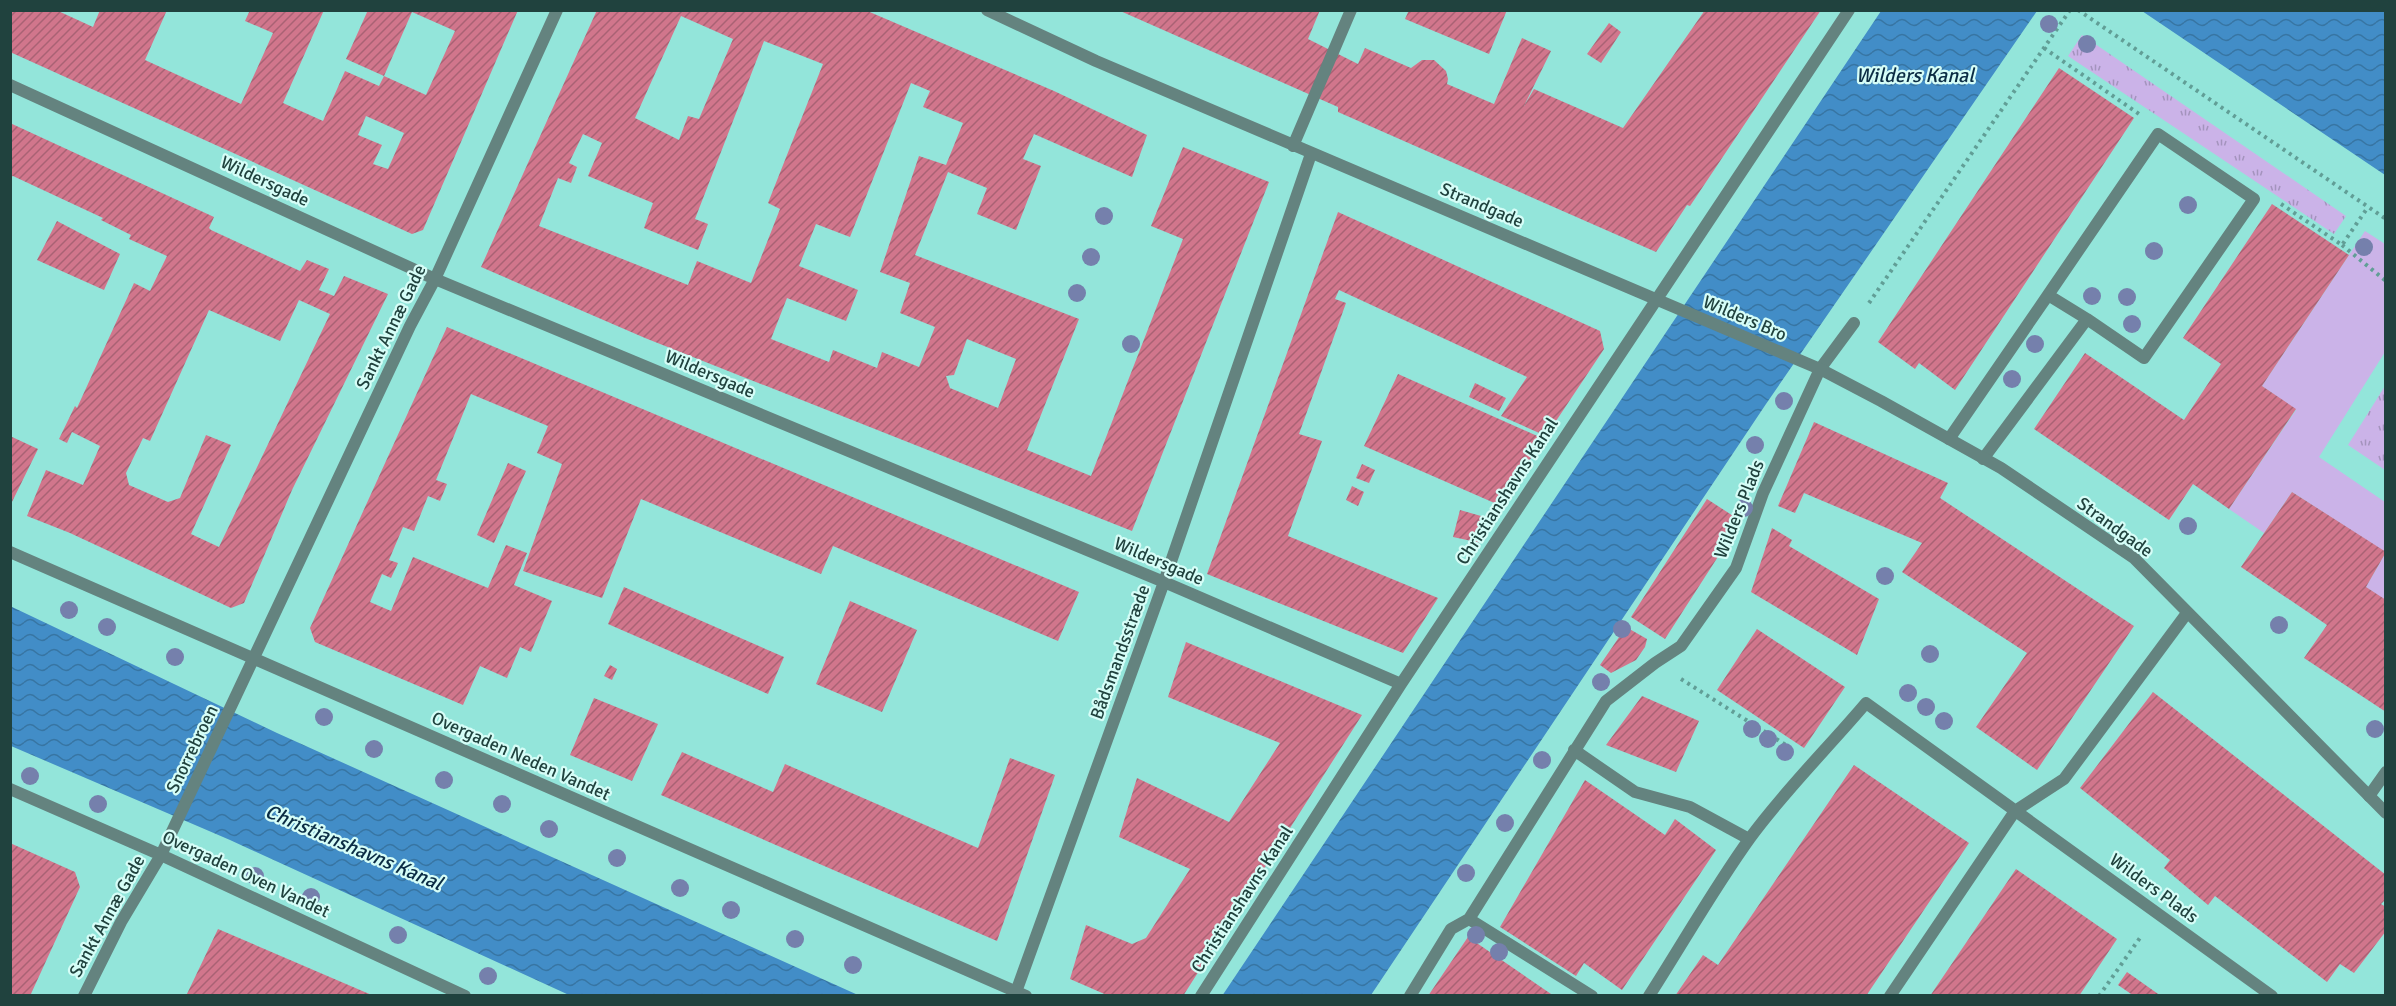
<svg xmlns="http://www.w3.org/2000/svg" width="2396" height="1006" font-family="Signika,sans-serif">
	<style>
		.grass { fill: url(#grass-tufts) }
		.garden { fill: #cbb3e8 }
		.water { fill: url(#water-waves) }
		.building { fill: url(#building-hatch); fill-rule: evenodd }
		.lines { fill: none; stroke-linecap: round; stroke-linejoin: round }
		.path { stroke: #619e96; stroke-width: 4; stroke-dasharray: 3 4.5; stroke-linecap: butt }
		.service { stroke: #64837f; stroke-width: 12 }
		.minor { stroke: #64837f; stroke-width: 12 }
		.tree { fill: #7580ac }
		.labels { text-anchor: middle; stroke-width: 4.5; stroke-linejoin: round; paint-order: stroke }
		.street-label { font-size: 18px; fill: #20423e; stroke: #d6fdf7 }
		.water-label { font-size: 20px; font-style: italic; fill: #0b2c44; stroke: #d6fdf7 }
	</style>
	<defs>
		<pattern id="grass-tufts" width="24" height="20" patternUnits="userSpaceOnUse" patternTransform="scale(1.5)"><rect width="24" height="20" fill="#cbb3e8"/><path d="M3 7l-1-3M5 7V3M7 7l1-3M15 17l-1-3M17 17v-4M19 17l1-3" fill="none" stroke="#a493bd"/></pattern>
		<pattern id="water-waves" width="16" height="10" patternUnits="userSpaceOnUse" patternTransform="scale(1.5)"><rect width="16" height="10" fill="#428dc7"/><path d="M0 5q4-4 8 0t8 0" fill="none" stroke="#3775a3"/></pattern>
		<pattern id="building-hatch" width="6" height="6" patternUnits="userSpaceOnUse" patternTransform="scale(1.5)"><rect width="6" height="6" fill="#d1768c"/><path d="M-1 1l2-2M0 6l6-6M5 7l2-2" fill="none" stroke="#a96274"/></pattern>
	</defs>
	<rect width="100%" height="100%" fill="#93e5da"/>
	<path class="grass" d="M2082 35 2346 216 2334 234 2068 56Z
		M2385 386 2386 470H2385L2348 445Z"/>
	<path class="garden" d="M2365 231 2385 244V352L2319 457 2385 502V552L2292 492 2264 533 2229 509 2296 410 2262 386Z
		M2385 554V600L2366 587Z"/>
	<path class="water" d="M1881 11H2037L1766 404 1371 995 1222 996Z
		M2142 11H2385V175Z
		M10 606 277 733 858 995H569L230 840 11 746Z"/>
	<path class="building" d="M10 10H56L93 27 100 10H167L145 60 241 104 273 33 245 21 250 10H324L283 103 323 121 345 71 379 86 384 76 426 95 455 31 412 12 384 76 346 59 368 10H518L423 230 412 234 10 52ZM366 116 404 133 388 169 373 164 382 145 358 135Z
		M597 10H865L1054 91 1147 135 1132 177 1034 134 1023 159 1041 166 1016 230 977 214 987 188 948 172 915 255 1079 319 1027 450 1091 476 1183 239 1151 226 1183 147 1269 182 1132 531 645 338 481 267ZM681 16 733 39 699 119 688 116 679 140 635 118ZM764 41 823 64 768 203 780 209 751 283 697 261 688 285 539 226 558 178 571 183 577 167 569 163 583 134 602 143 588 176 653 203 644 228 698 250 708 224 695 219ZM911 83 930 91 923 107 963 123 946 165 919 156 880 272 910 283 900 313 935 327 919 367 882 352 877 368 833 350 829 362 771 339 787 298 846 321 858 290 799 266 816 224 850 237ZM967 339 1016 359 998 408 950 388 946 376 954 375Z
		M1118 10H1320L1308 39 1358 64 1365 48 1411 68 1422 60H1434L1446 71 1448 79 1447 84 1494 104 1522 38 1551 51 1524 106 1534 89 1623 128 1705 10H1821L1690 206 1687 205 1656 252 1338 112V107Z
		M1409 10H1507L1489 54 1405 19Z
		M1609 23 1621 32 1601 63 1587 54Z
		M2059 68 2134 118 1955 390 1919 363 1915 369 1878 342Z
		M10 123 214 217 209 228 211 230 300 271 307 260 329 269 319 290 334 296 344 276 388 294 292 490 244 603 231 608 70 533 27 516 46 470 83 485 100 446 72 432 67 443 59 439 75 406 77 408 134 283 150 291 167 256 129 239 131 235 101 220 103 218 13 176 10 177ZM299 300 330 314 219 547 191 534 231 445 206 435 180 498 168 502 129 485 126 473 143 438 150 441 209 310 280 341Z
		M2272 204 2349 255 2262 386 2296 409 2229 509 2193 484 2169 520 2034 429 2085 353 2184 420 2221 364 2183 338Z
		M1338 212 1600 331 1604 349 1546 436 1501 416 1527 377 1339 290 1335 299 1346 303 1299 434 1322 441 1288 536 1438 598 1403 653 1207 574Z
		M57 221 120 254 104 290 37 260Z
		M447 327 1079 592 1058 641 833 546 821 574 641 499 602 598 523 571 562 464 537 453 548 426 471 394 436 480 447 484 440 501 428 496 414 531 403 527 389 560 398 563 391 578 382 574 370 602 391 611 413 557 488 588 506 545 527 553 514 585 552 601 531 652 520 647 507 678 480 666 463 705 315 642 310 628Z
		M1398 374 1544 439 1499 505 1364 446Z
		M1475 383 1506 398 1499 411 1469 397Z
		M1814 422 1948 483 1940 498 2134 626 2037 770 1976 727 2027 653 1902 572 1922 543 1804 493 1795 513 1778 506Z
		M10 436 38 449 10 506Z
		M508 463 526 471 494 543 477 535Z
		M1362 464 1375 470 1369 483 1356 478Z
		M1352 486 1364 492 1358 506 1346 500Z
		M2292 492 2386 552 2366 587 2386 600V712L2304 658 2327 625 2241 567Z
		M1707 499 1741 521 1665 639 1631 617Z
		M1460 510 1488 518 1481 543 1453 537Z
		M1772 528 1792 540 1789 546 1879 599 1857 655 1751 592Z
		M624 587 784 657 768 694 608 624Z
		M850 601 917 630 882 712 816 684Z
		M1626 627 1647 639 1645 647 1636 660 1611 673 1600 665Z
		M1757 629 1845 687 1804 748 1717 690Z
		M1186 642 1362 715 1183 996H1109L1070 979 1086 925 1132 944 1146 938 1190 869 1119 837 1137 778 1229 822 1280 743 1168 697Z
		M610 665 617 669 612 680 604 676Z
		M2153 692 2386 875V899L2381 904 2386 907V931L2354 973 2340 964 2327 982 2215 896 2208 905 2164 868 2170 860 2080 788Z
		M1642 696 1699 721 1676 772 1606 745Z
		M594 698 658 724 632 781 570 755Z
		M682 752 773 792 785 764 978 848 1010 758 1055 775 997 941 661 795Z
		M1854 765 1969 843 1866 996H1675L1703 955 1718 965Z
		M1585 780 1665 835 1675 819 1716 850 1622 990 1584 963 1576 976 1500 927Z
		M10 843 75 872 80 887 30 996H10Z
		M2016 869 2117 939 2079 996H1930Z
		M218 929 374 996H186Z
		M1468 937 1554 996H1428Z
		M2127 972 2161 996H2134L2118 985Z"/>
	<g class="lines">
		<path class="path" d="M2078 10 2386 219
			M2044 48 2139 114
			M2281 204 2342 245 2368 207
			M2342 245 2386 281
			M1869 303 2070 10
			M1681 679 1789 747
			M2099 996 2142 935"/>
		<path class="service" d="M1820 369 1854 323
			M1949 439 2048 295
			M1983 459 2087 319 2144 358 2254 199 2158 134 2048 295 2087 319
			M2369 796 2386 772
			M1469 919 1592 996"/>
		<path class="minor" d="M987 10 1096 61 1820 369 1881 401 2001 468 2134 558 2386 813
			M10 85 435 279 1164 582 1401 684
			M1293 146 1351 10
			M10 552 1026 996
			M1574 750 1635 792 1690 807 1749 839
			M10 789 161 855 465 996
			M1016 992 1164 582 1311 154
			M84 996 121 922 161 855 410 326 435 279 557 10
			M1201 996 1401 684 1849 10
			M1410 996 1451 929 1469 919 1606 701 1655 663 1681 646 1736 568 1763 493 1820 369
			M1649 996C1683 943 1714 888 1750 838 1785 790 1828 748 1866 703L2272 996
			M1890 996 2015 811 2064 779 2187 613"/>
	</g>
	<g class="tree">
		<circle cx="2049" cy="24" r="9"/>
		<circle cx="2087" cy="44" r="9"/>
		<circle cx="2188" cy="205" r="9"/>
		<circle cx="1104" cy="216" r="9"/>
		<circle cx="2364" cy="247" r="9"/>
		<circle cx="2154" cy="251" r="9"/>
		<circle cx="1091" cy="257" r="9"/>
		<circle cx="1077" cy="293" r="9"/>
		<circle cx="2092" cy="296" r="9"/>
		<circle cx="2127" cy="297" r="9"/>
		<circle cx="2132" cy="324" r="9"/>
		<circle cx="1131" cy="344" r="9"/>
		<circle cx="2035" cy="344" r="9"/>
		<circle cx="2012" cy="379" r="9"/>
		<circle cx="1784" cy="401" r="9"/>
		<circle cx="1755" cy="445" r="9"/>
		<circle cx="1744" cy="508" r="9"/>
		<circle cx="2188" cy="526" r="9"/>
		<circle cx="1885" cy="576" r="9"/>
		<circle cx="69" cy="610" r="9"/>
		<circle cx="2279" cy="625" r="9"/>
		<circle cx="107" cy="627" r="9"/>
		<circle cx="1622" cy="629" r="9"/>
		<circle cx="1930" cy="654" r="9"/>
		<circle cx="175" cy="657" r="9"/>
		<circle cx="1601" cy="682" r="9"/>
		<circle cx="1908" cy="693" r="9"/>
		<circle cx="1926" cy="707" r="9"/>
		<circle cx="324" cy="717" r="9"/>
		<circle cx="1944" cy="721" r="9"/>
		<circle cx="1752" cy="729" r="9"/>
		<circle cx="2375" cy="729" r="9"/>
		<circle cx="1768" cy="739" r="9"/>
		<circle cx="374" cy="749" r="9"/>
		<circle cx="1785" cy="752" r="9"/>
		<circle cx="1542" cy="760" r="9"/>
		<circle cx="30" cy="776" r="9"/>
		<circle cx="444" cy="780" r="9"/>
		<circle cx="98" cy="804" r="9"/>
		<circle cx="502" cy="804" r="9"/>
		<circle cx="1505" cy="823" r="9"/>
		<circle cx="549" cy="829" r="9"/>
		<circle cx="617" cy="858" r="9"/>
		<circle cx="1466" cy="873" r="9"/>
		<circle cx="255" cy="876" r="9"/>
		<circle cx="680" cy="888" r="9"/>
		<circle cx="311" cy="897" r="9"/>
		<circle cx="731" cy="910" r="9"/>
		<circle cx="398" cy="935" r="9"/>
		<circle cx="1476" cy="935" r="9"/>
		<circle cx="795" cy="939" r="9"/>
		<circle cx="1499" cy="952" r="9"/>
		<circle cx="853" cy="965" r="9"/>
		<circle cx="488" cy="976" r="9"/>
	</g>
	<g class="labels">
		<g class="street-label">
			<text transform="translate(265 181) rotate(25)" y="6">Wildersgade</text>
			<text transform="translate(1482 205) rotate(23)" y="6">Strandgade</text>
			<text transform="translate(1745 318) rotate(23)" y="6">Wilders Bro</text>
			<text transform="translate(391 327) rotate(-64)" y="6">Sankt Annæ Gade</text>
			<text transform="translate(710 374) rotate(23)" y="6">Wildersgade</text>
			<text transform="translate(1507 491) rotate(-57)" y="6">Christianshavns Kanal</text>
			<text transform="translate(1739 509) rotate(-68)" y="6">Wilders Plads</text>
			<text transform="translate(2115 527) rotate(36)" y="6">Strandgade</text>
			<text transform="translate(1159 561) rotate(23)" y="6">Wildersgade</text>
			<text transform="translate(1120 652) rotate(-70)" y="6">Bådsmandsstræde</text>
			<text transform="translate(192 749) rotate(-64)" y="6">Snorrebroen</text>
			<text transform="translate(521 756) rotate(24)" y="6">Overgaden Neden Vandet</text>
			<text transform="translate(246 874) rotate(25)" y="6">Overgaden Oven Vandet</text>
			<text transform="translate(2154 888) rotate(36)" y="6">Wilders Plads</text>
			<text transform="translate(1242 899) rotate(-57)" y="6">Christianshavns Kanal</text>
			<text transform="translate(107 916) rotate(-61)" y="6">Sankt Annæ Gade</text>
		</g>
		<g class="water-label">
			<text x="1915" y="82">Wilders Kanal</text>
			<text transform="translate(354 847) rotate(23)" y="7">Christianshavns Kanal</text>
		</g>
	</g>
	<rect width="2396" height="1006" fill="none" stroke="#20423e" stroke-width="24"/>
</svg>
